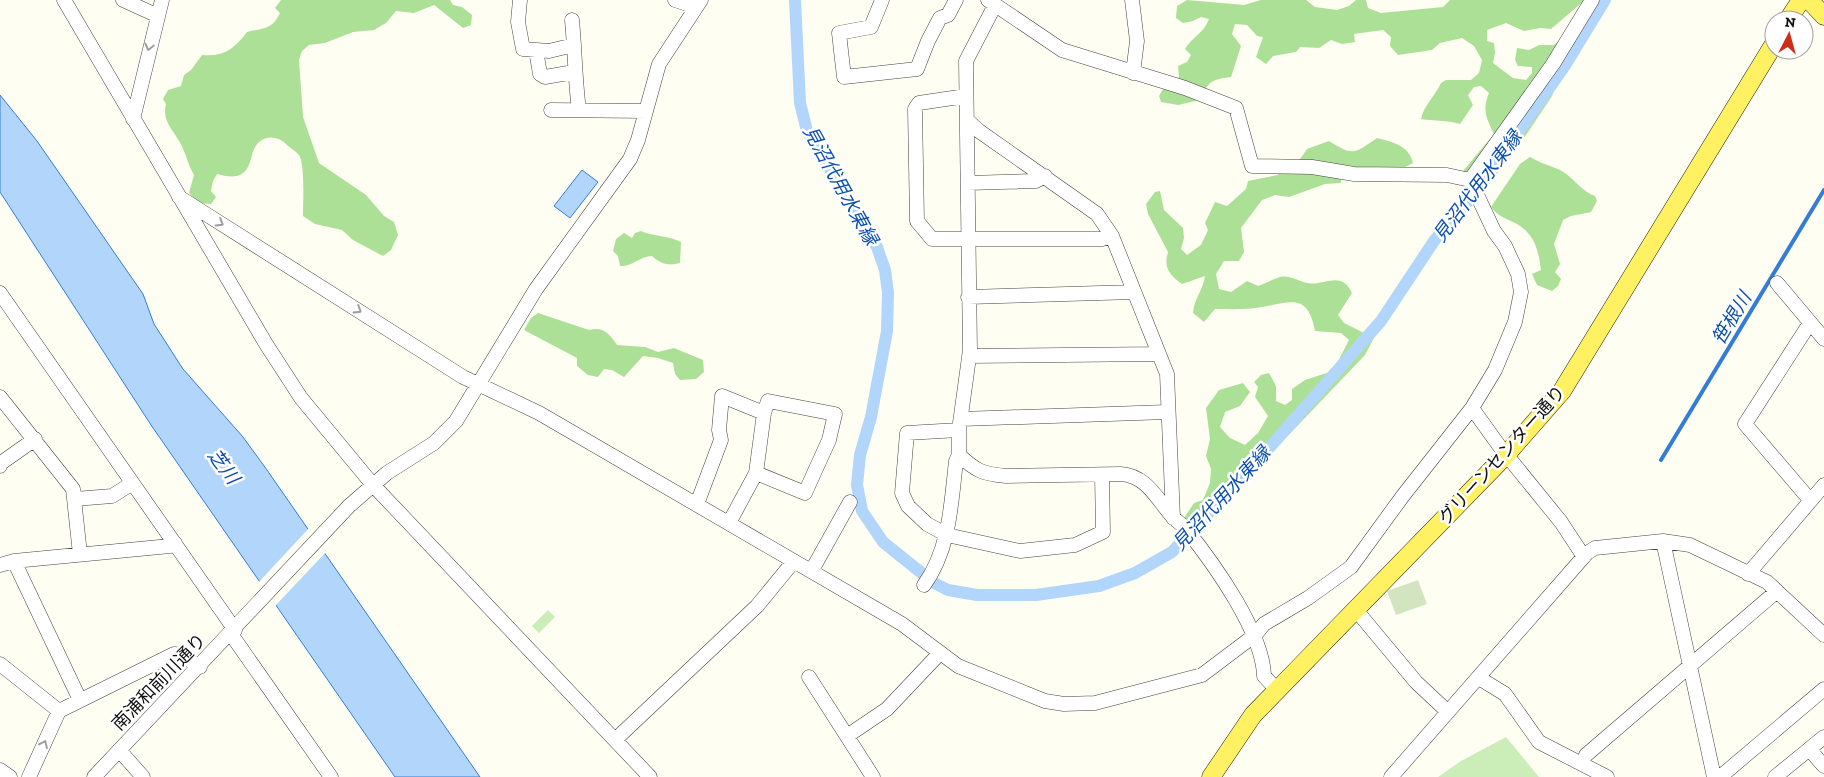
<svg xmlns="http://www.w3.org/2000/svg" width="1824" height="777" font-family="'Zilla Slab','Noto Sans JP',serif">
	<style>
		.green { fill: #cbeeb8 }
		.forest { fill: #ace096 }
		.cemetery { fill: #d3e4c0 }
		.water { fill: #b2d5fb; stroke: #337dd8 }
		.pier { fill: #fffef2 }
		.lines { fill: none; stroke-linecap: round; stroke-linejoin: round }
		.stream { stroke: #337dd8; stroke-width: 4 }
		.canal { stroke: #b2d5fb; stroke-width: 12 }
		.minor-casing { stroke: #434343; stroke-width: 15 }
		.major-casing { stroke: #212121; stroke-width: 19 }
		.minor { stroke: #fff; stroke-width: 14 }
		.major { stroke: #fff162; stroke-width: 18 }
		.oneway { stroke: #9f9f9f }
		.labels { text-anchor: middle; stroke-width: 5; stroke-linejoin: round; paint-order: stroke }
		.street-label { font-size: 18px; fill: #101010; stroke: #fff }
		.water-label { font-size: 19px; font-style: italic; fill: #0d4fad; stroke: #fff }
	</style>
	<rect width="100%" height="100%" fill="#fffef2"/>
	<path class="green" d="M548 610 555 617 539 633 532 626Z
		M1506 737 1539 777H1438L1461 761Z"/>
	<path class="forest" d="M281 0H450L453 5 462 7 472 15 471 25 463 28 434 5 414 13 396 11 386 23 374 30 353 32 325 43 309 45 302 51 299 60 303 117 319 163 366 195 384 216 394 222 398 235 391 250 383 256 353 240 342 230 315 224 303 216C303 204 305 163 299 155 296 151 290 148 287 145 280 138 271 135 262 140 249 147 254 164 243 173 235 179 225 176 217 174L213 181 211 191 216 197 211 204 199 203 189 193 194 175C189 166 187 158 183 149 177 132 161 124 166 104L163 99 168 90 181 86 184 75 191 70 202 55C224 57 234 49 247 32 263 28 272 30 280 13L275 8Z
		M1187 0 1244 5 1261 0H1306L1315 7 1337 10 1349 6 1356 0H1366L1368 8 1381 13 1443 7 1450 0H1585L1551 29 1540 28 1524 31 1506 23 1487 30V41L1494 43 1495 53 1493 63 1513 78 1526 80 1532 73V67L1518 66 1515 60 1517 48 1529 50 1539 45H1554L1560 40 1569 50 1552 96 1514 153 1491 181 1473 180 1463 171 1494 134C1486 117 1482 110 1489 93L1481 86 1474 87 1468 95 1473 105 1460 124C1447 120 1434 121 1421 119 1424 105 1435 96 1441 83L1446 80H1471L1479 73 1482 60 1474 46 1462 38 1440 43 1432 50 1398 55 1390 46 1391 37 1383 30 1354 34 1355 42 1342 44 1331 40 1319 48 1300 47 1296 52 1273 56 1266 64 1256 57 1263 37 1257 36 1247 25 1235 24 1232 34 1241 46 1231 77C1210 80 1209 81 1200 100L1178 105 1161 102 1159 96 1163 89 1179 77 1178 66 1187 62 1191 55 1185 49C1192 37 1204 33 1209 19L1201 17 1193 21 1183 23 1176 18 1177 6Z
		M1377 138C1392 142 1409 145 1413 163L1384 178 1349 165 1340 168 1341 183 1325 184 1289 197 1275 195 1262 200 1241 228 1244 252 1239 261H1224L1216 274 1219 289 1231 292 1247 281 1258 286C1265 284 1273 279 1280 277 1289 275 1298 281 1307 283 1323 287 1341 269 1352 293L1338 315 1344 323 1374 338 1365 355 1218 509 1202 530 1184 518 1194 503 1203 500 1210 483 1211 469 1206 456 1210 439 1206 408 1219 390 1243 383 1250 392 1240 406 1225 412 1220 427 1230 438 1245 445 1258 433 1268 416 1255 397 1258 387 1254 382 1261 375 1269 373 1276 386V401L1285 405 1292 400V389L1305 380 1333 371 1349 340 1341 333 1315 331C1308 293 1291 302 1262 307 1247 310 1230 309 1215 309L1204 322 1193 313C1194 299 1203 290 1205 276L1182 284C1170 275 1163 268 1168 252L1148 214 1146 204 1155 192 1160 191 1164 210 1183 228 1184 238 1181 249 1187 255 1201 245 1208 230 1205 223 1215 202 1227 206 1246 189 1248 181 1278 175 1279 171 1298 162 1307 149 1329 141C1354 157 1355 153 1377 138Z
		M1530 157C1540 163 1549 165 1560 170 1575 178 1578 189 1595 196L1597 201 1591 212 1571 216 1563 220 1554 244 1560 264 1555 272 1561 279 1558 286 1552 291 1537 285 1532 274 1541 270C1538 248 1534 232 1513 222 1504 218 1497 215 1491 207L1520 164Z
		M641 231C655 237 667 235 681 242L680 263C668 266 661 264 652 256 640 256 632 267 620 266L618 256 613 251 616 239 624 233 632 238 635 233Z
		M538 313 589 330C603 326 610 334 617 345L645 347 658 352 674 348 703 360 704 372 696 379 680 380 675 374 673 363 658 358 643 356 624 377 612 370 604 369 598 377 588 375 577 366V358L524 330 531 318Z"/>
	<path class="cemetery" d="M1418 580 1427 604 1396 615 1387 591Z"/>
	<path class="water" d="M0 95 37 141 143 294 154 324 183 369 243 437 267 470 480 777H395L151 425 0 192Z
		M582 170 598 182 570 218 554 206Z"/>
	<path class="pier" d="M309 528 326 552 275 606 258 583Z"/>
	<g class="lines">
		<path class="stream" d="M1661 460 1824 190"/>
		<path class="canal" d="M795 0 800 103 807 131 877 247 885 270 888 293 887 331 871 417 860 455 857 485 862 511 883 542 934 583 948 590 977 595H1036L1099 586 1135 573 1172 552 1262 456 1381 321 1434 241 1480 187 1566 64 1605 0"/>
		<defs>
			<path id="minor" d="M64 0 266 344 301 398 373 485 650 777
				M123 0 156 15
				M520 0 518 22 523 49 549 51 574 45
				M675 0 696 7
				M882 0 871 27 839 33 844 77 917 69 928 41 940 18 948 15 956 0
				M1132 0 1137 41 1133 73
				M995 5 966 61 970 350 959 430V455C976 471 983 474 1006 476L1121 474C1147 476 1156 498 1172 516 1176 521 1182 524 1186 529 1214 564 1263 632 1264 676L1278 691
				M572 20C575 51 575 80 579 110
				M536 50 540 74 545 77 574 72
				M966 96 919 103 915 109 917 221 932 239H1102L1112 236
				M551 110 646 111
				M133 119 162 0
				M967 120 979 131 1097 214 1112 236 1167 374 1173 518
				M1470 180 1553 64 1592 0
				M968 183 1036 181 1045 176
				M179 197 463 377 539 413 902 624 958 666 1045 701 1064 704 1095 703 1202 675 1255 635 1264 624 1308 598 1351 567 1402 497 1472 408 1495 370 1515 322 1521 292 1518 274 1505 246 1494 231 1470 180 1447 175 1354 174 1312 167 1252 166 1236 108 1185 88 1062 50 988 0
				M1777 283 1824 339
				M0 293 235 630
				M968 297 1134 292
				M969 356 1159 354
				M0 397 73 489 80 554
				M1472 408 1500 447 1561 522 1584 557
				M961 419 1167 412
				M959 430 907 433 902 493 908 506 927 524 947 535 1020 551 1075 545 1103 532 1102 475
				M0 466 1 463 35 439
				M75 499 112 496 131 484
				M1810 500 1745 424 1810 323
				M697 504 721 440 719 430 722 396 764 413 768 401 835 414 829 440 805 493 756 473
				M729 523 756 473 764 413
				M1663 541 1714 777
				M14 561 80 700
				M0 565 14 561 170 546 175 543
				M812 570 850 502
				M1748 574 1824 485
				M924 585C950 549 951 504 956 461L959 455
				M1356 610 1416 682 1448 712
				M231 634 331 777
				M0 664 59 711
				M809 677 873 777
				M1479 678 1505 694 1539 742 1607 777
				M847 736 887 709 940 653
				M616 739 757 606 794 561
				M1809 749 1824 766
				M119 750 143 777
				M1586 755 1777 591
				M0 770 10 777
				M29 777 59 711 174 654 182 655 200 667
				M94 777 349 506 387 473 434 443 456 421 536 289 630 159 638 140 659 64 701 0
				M1391 777 1587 553 1595 548 1663 541 1690 545 1767 582 1824 635
				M1720 777 1824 689
				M1775 777 1824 737"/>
			<path id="major" d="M1809 0 1824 16
				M1788 20 1801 0
				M1211 777 1253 715 1506 455 1562 391 1774 44"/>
		</defs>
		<use href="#minor" class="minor-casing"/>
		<use href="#major" class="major-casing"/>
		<use href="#minor" class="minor"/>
		<use href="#major" class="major"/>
	</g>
	<defs><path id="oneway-chevron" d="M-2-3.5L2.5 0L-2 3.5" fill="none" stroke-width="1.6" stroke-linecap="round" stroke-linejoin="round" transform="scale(1.25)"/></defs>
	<g class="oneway">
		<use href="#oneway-chevron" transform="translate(149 47) rotate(103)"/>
		<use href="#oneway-chevron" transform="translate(220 223) rotate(32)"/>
		<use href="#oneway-chevron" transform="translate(358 310) rotate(32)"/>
		<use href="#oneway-chevron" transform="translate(44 744) rotate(-65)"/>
	</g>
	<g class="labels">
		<g class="street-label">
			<text transform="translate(1502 455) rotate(-48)" y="6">グリーンセンター通り</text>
			<text transform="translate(159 682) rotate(-46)" y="6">南浦和前川通り</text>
		</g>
		<g class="water-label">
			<text transform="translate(841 185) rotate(61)" y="7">見沼代用水東縁</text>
			<text transform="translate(1477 186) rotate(-53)" y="7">見沼代用水東縁</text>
			<text transform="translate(1731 318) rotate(-59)" y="7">笹根川</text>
			<text transform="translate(224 466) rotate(53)" y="7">芝川</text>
			<text transform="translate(1221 498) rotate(-47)" y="7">見沼代用水東縁</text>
		</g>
	</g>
	<g transform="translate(1789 35) rotate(6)"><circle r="24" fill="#ffffff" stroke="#9f9f9f"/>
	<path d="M0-4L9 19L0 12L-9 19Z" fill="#cc2e1b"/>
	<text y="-8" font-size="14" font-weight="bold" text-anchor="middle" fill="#101010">N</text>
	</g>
</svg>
